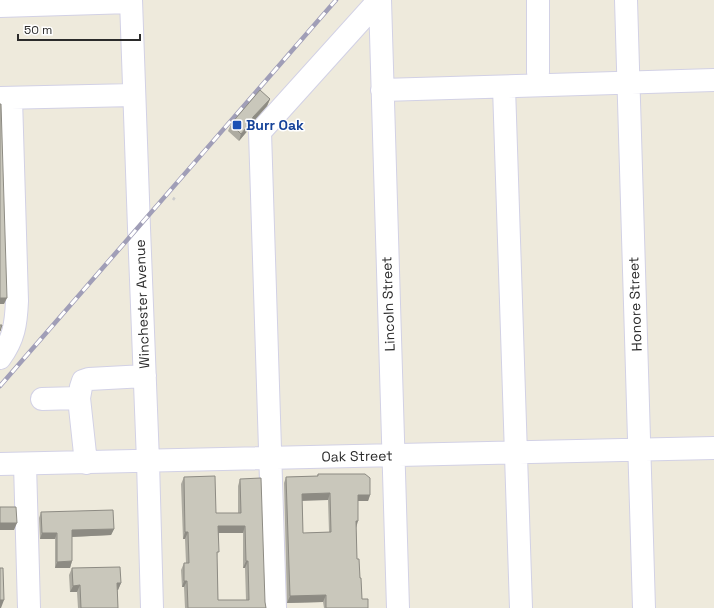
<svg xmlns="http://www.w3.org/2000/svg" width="714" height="608" font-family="'Space Grotesk',sans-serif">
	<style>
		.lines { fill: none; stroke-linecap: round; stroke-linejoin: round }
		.minor-casing { stroke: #d2d1e5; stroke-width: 24 }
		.path { stroke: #ccc; stroke-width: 2.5; stroke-dasharray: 3 2; stroke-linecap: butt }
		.minor { stroke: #fff; stroke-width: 22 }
		.rail-casing { stroke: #a09eb7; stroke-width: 4.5 }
		.rail { stroke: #fff; stroke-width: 3; stroke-dasharray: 9; stroke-linecap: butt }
		.wall { fill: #adaba1; fill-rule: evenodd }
		.shaded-wall { fill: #8d8b83 }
		.building { fill: #c9c7bb; stroke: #8d8b83; fill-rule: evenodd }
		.transit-dot { fill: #1a4fb4; stroke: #fff; stroke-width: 1.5 }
		.labels { text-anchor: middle; stroke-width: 3; stroke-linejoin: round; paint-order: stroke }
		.transit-label { font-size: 14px; font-weight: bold; fill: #164399; stroke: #fff; text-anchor: start }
		.street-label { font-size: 14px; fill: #2b2b2b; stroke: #fff }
	</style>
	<rect width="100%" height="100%" fill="#eeeadc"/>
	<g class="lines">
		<defs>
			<path id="minor" d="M131 0 139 228 148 461 152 608
				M380 0 398 608
				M626 0 644 608
				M0 6 131 2
				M538 72V0
				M504 87 521 608
				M382 90 714 80
				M0 98 134 95
				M0 358C14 339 16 324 17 301L11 98
				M42 399 79 398
				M86 463 79 398 81 387 83 381 89 379 145 376
				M0 464 714 448
				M25 464 29 608
				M275 608 260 132 379 0"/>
		</defs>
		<use href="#minor" class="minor-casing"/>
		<path class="path" d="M173 200 175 197"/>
		<use href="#minor" class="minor"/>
		<defs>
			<path id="rail" d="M0 386 336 0"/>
		</defs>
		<use href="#rail" class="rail-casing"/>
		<use href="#rail" class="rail"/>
	</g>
	<path class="wall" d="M270 99 267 106 251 124 249 129 239 141 228 131 231 124Z
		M318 474 370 495 368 501H358L356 528 357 559 360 578 362 599 368 608H324L323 602 287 603 284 483 286 477 317 476ZM302 500H328L329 532 303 533Z
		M184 477 216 513H238V486L240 479 266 608H185L184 587H182L181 570 184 563H186L185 539H183L181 484ZM219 533H243V568H245L246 600H218L217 558Z
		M41 512 114 529 111 535 72 537V561L70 568H55V539H40L39 518Z
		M72 568 121 583 118 590H117L118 608H78L77 592H70L69 575Z"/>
	<path class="shaded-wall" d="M270 99 267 106 251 124 253 117Z
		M251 122 249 129 239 141 241 134Z
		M0 298H7L4 304H0Z
		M330 493 328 500 300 501 302 494Z
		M358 495H370L368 501H356Z
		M356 521H358L356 528H353Z
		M0 523H17L14 530H0Z
		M218 526H245L243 533H216Z
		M114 529 111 535 70 537 72 530Z
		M185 532H188L185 539H183Z
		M42 533H57L55 539H40Z
		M72 561 70 568H55L57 562Z
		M246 561H248L245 568H243Z
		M184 581H187L184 587H182Z
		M117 583H121L118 590H115Z
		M80 585 77 592H70L73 586Z
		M326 595 323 602 287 603 290 596Z
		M0 600H4L1 608H0Z"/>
	<path class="building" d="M260 90 270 99 253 117 251 122 241 134 231 124Z
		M0 104H1L7 298H0Z
		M0 325H2L0 331Z
		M318 474H365L370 478V495H358V521H356L357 559H359L360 578H361L362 599H368V608H326V595L290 596 286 477 318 476ZM330 493 331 532 303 533 302 494Z
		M215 476 216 513H241L240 479 261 478 265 602 266 608H188L187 581H184V563H189L188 532H185L184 477ZM218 526H245L246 561H248L249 600H218L217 552H219Z
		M0 507H16L17 523H0Z
		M113 510 114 529 72 530V561L57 562V533H42L41 512Z
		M120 567 121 583H117L118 608H81L80 585 73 586 72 568Z
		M0 568H3L4 600H0Z"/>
	<rect class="transit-dot" x="232" y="120" width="10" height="10" rx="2"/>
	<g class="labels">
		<g class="transit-label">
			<text x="246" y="130">Burr Oak</text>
		</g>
		<g class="street-label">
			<text transform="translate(142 304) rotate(-92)" y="5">Winchester Avenue</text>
			<text transform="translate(388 304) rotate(-92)" y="5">Lincoln Street</text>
			<text transform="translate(635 304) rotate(-92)" y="5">Honore Street</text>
			<text transform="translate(357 456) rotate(-1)" y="5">Oak Street</text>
		</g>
	</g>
	<path d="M18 34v6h122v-6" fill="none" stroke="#2b2b2b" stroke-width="2"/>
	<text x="24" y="34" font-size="12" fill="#2b2b2b" stroke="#ffffff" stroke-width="3" paint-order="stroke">50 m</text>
</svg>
